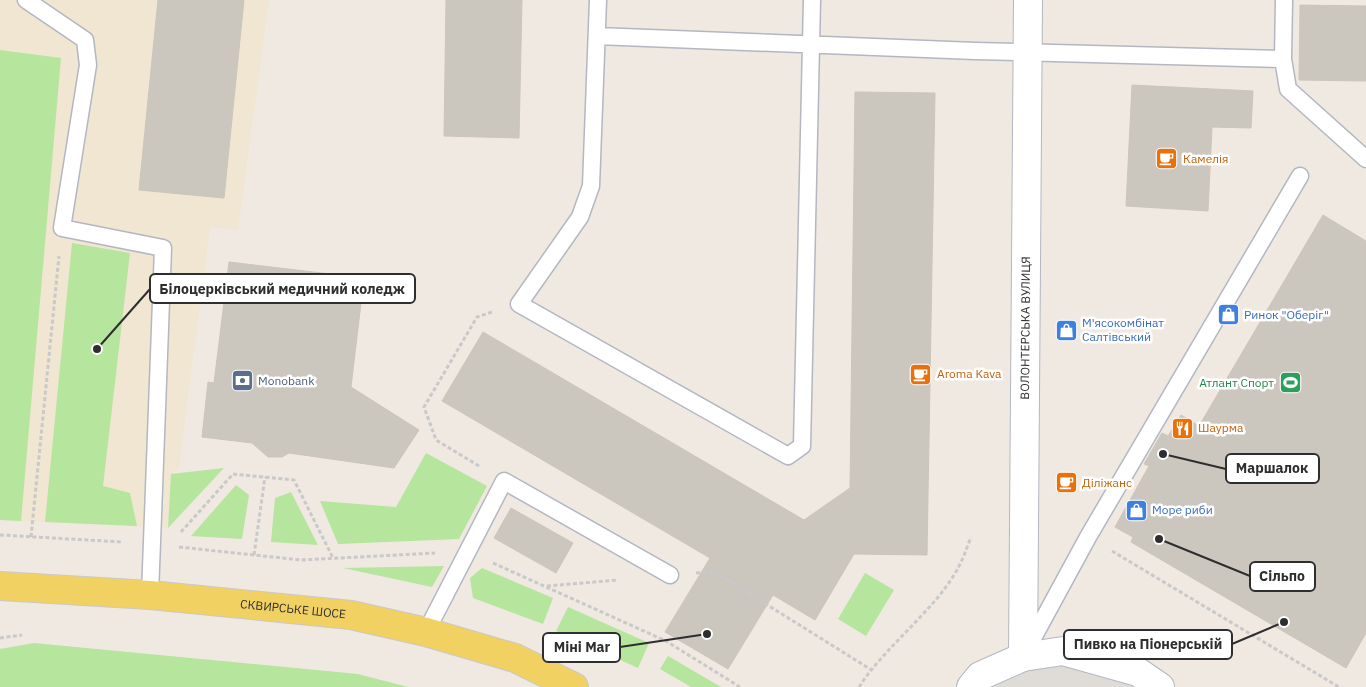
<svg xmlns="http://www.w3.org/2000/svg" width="1366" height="687" font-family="'IBM Plex Sans',sans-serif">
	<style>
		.education { fill: #f0e6d1 }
		.green { fill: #b6e59e }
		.plaza { fill: #dfdcd8 }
		.building { fill: #cbc7bf; stroke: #cbc5ba }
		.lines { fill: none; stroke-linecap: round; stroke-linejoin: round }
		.lane-casing { stroke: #b4b7c1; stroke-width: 19 }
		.street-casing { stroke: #b4b7c1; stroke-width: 30 }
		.primary-casing { stroke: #c9c9c9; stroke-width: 30 }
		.path { stroke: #c9c9c9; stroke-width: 3; stroke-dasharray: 4 2.5; stroke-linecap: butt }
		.lane { stroke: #fff; stroke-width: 16 }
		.street { stroke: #fff; stroke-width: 28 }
		.primary { stroke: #f2d163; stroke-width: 28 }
		.labels { text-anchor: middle; stroke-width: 5; stroke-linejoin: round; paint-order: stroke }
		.food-label { font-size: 12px; fill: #c56008; stroke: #fff; text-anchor: start }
		.shop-label { font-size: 12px; fill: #366cbe; stroke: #fff; text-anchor: start }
		.street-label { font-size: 12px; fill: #2e2e2e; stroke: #fff }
		.service-label { font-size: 12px; fill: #4e5e75; stroke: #fff; text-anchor: start }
		.leisure-label { font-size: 12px; fill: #27864d; stroke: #fff; text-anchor: end }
		.leader { fill: none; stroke: #2e2e2e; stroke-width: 2 }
		.callout-dot { fill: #2e2e2e; stroke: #fff; stroke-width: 2 }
		.callout { fill: #fff; stroke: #2e2e2e; stroke-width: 2 }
		.callout-label { font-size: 14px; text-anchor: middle; font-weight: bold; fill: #2e2e2e }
	</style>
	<rect width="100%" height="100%" fill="#efe9e1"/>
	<path class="education" d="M0 0H269L238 230 210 227 179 468 171 474 168 528 0 520Z"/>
	<path class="green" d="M0 50 61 58 21 521 0 520Z
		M72 243 130 253 103 486 130 493 137 526 45 522Z
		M426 453 487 486 459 539 338 544 320 501 396 507Z
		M224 468 168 528 171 474Z
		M236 485 249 495 242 539 191 536Z
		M291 492 318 545 271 542 275 498Z
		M444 566 432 587 343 568Z
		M482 568 553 598 543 624 473 598 470 578Z
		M865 573 894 590 866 636 838 619Z
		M568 607 649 643 638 668 556 631Z
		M34 643 358 674 408 687H0V649Z
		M668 656 721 687H691L660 669Z"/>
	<path class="plaza" d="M1063 651 1160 687H971Z"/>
	<path class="building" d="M158 0H244L224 198 139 190Z
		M446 0H522L519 138 444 136Z
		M1300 5 1366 6V81L1299 80Z
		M1132 85 1253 91 1251 128 1212 127 1208 211 1126 206Z
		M855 92 935 93 927 555 854 554 815 620 773 595 728 669 665 632 710 558 442 401 483 332 804 520 850 488Z
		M1323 215 1366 241V633L1346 668 1131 542 1133 537 1115 527 1149 466 1144 464 1162 433 1168 436 1181 415 1199 426Z
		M229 262 364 278 351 387 419 430 394 468 289 453 282 457H268L252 443 202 437 208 382 214 383Z
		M511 508 573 543 556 573 494 538Z"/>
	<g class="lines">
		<defs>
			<path id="lane" d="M26 0 85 40 88 65 62 228 163 248 150 595
				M598 0 591 186 580 217 519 304 788 456 802 446 812 0
				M1284 0 1283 59 1288 89 1366 159
				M597 36 975 51 1283 59
				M426 632 504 481 670 575
				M1026 651 1088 537 1300 176"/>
			<g id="street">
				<path id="s1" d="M1023 657 1028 0"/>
				<path d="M971 687 980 676 1023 657 1063 651 1138 672 1160 687"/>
			</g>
			<g id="primary">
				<path id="s2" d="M0 586 150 595 351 615 426 632 515 658 574 687"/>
			</g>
		</defs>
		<use href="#lane" class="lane-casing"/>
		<use href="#street" class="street-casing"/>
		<use href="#primary" class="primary-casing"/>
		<path class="path" d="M479 466 436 440 424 407 477 317 492 312
			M181 532 233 474 294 480 333 558
			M0 535 123 542
			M31 537 59 256
			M179 547 301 560 435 553
			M1112 551 1339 687
			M254 555 265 477
			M493 563 666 641 740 687
			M696 573 713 571 870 669
			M547 586 618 580
			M0 638 22 635
			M859 687C886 645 938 608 959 566 964 557 967 547 971 537"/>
		<use href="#lane" class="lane"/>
		<use href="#street" class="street"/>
		<use href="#primary" class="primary"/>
	</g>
	<defs>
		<symbol id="cafe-square" viewBox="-11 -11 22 22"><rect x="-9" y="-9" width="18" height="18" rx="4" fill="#e8710a" stroke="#fff"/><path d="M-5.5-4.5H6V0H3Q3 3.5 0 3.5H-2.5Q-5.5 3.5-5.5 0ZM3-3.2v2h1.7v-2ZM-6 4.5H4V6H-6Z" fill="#fff"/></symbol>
		<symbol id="shop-square" viewBox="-11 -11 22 22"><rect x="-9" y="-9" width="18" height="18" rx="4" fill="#3f7fe0" stroke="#fff"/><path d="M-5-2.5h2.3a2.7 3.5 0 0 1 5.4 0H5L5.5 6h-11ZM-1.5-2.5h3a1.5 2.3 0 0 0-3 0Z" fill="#fff"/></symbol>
		<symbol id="bank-square" viewBox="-11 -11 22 22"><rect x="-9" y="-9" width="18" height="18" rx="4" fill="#5c6f8a" stroke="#fff"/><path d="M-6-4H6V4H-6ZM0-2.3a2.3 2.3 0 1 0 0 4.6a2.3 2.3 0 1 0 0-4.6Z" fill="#fff"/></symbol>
		<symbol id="stadium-square" viewBox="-11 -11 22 22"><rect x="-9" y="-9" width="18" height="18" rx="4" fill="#2e9e5b" stroke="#fff"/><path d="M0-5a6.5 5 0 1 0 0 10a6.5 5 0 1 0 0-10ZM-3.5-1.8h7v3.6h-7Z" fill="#fff"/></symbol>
		<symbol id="restaurant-square" viewBox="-11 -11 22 22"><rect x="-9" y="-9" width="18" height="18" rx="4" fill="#e8710a" stroke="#fff"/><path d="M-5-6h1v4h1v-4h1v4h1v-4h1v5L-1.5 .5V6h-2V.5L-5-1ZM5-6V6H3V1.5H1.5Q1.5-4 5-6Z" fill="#fff"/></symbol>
	</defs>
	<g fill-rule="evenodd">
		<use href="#cafe-square" x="1154" y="146" width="25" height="25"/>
		<use href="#shop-square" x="1216" y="302" width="25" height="25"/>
		<use href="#shop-square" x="1054" y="318" width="25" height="25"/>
		<use href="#cafe-square" x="908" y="362" width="25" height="25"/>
		<use href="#bank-square" x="230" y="368" width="25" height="25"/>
		<use href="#stadium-square" x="1278" y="370" width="25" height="25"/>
		<use href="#restaurant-square" x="1170" y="416" width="25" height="25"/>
		<use href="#cafe-square" x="1054" y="470" width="25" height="25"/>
		<use href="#shop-square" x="1124" y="498" width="25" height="25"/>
	</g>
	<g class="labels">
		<g class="food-label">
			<text x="1183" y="163">Камелія</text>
			<text x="937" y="378">Aroma Kava</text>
			<text x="1198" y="432">Шаурма</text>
			<text x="1082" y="487">Діліжанс</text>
		</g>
		<g class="shop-label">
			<text x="1244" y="319">Ринок "Оберіг"</text>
			<text x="1082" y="327">М'ясокомбінат<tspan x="1082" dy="14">Салтівський</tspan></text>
			<text x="1152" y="514">Море риби</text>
		</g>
		<g class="street-label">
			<text dy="4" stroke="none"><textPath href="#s1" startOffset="329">ВОЛОНТЕРСЬКА ВУЛИЦЯ</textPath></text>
			<text dy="4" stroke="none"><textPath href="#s2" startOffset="294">СКВИРСЬКЕ ШОСЕ</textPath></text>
		</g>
		<g class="service-label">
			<text x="258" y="385">Monobank</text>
		</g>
		<g class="leisure-label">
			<text x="1274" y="387">Атлант Спорт</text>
		</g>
	</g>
	<path class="leader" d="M97 349L150 289M1163 454L1226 469M1159 539L1250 576M1284 622L1232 644M707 634L620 647"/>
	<g class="callout-dot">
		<circle cx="97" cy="349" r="5"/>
		<circle cx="1163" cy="454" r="5"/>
		<circle cx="1159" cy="539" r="5"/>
		<circle cx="1284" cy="622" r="5"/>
		<circle cx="707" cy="634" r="5"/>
	</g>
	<g class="callout">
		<rect x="150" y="274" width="265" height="29" rx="5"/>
		<rect x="1226" y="454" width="93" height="29" rx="5"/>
		<rect x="1250" y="562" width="65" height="29" rx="5"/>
		<rect x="1064" y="630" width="168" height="29" rx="5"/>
		<rect x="543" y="633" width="77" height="29" rx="5"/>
	</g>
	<g class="callout-label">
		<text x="282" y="294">Білоцерківський медичний коледж</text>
		<text x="1272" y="473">Маршалок</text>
		<text x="1282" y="581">Сільпо</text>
		<text x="1148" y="649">Пивко на Піонерській</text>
		<text x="582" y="652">Міні Mar</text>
	</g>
</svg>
